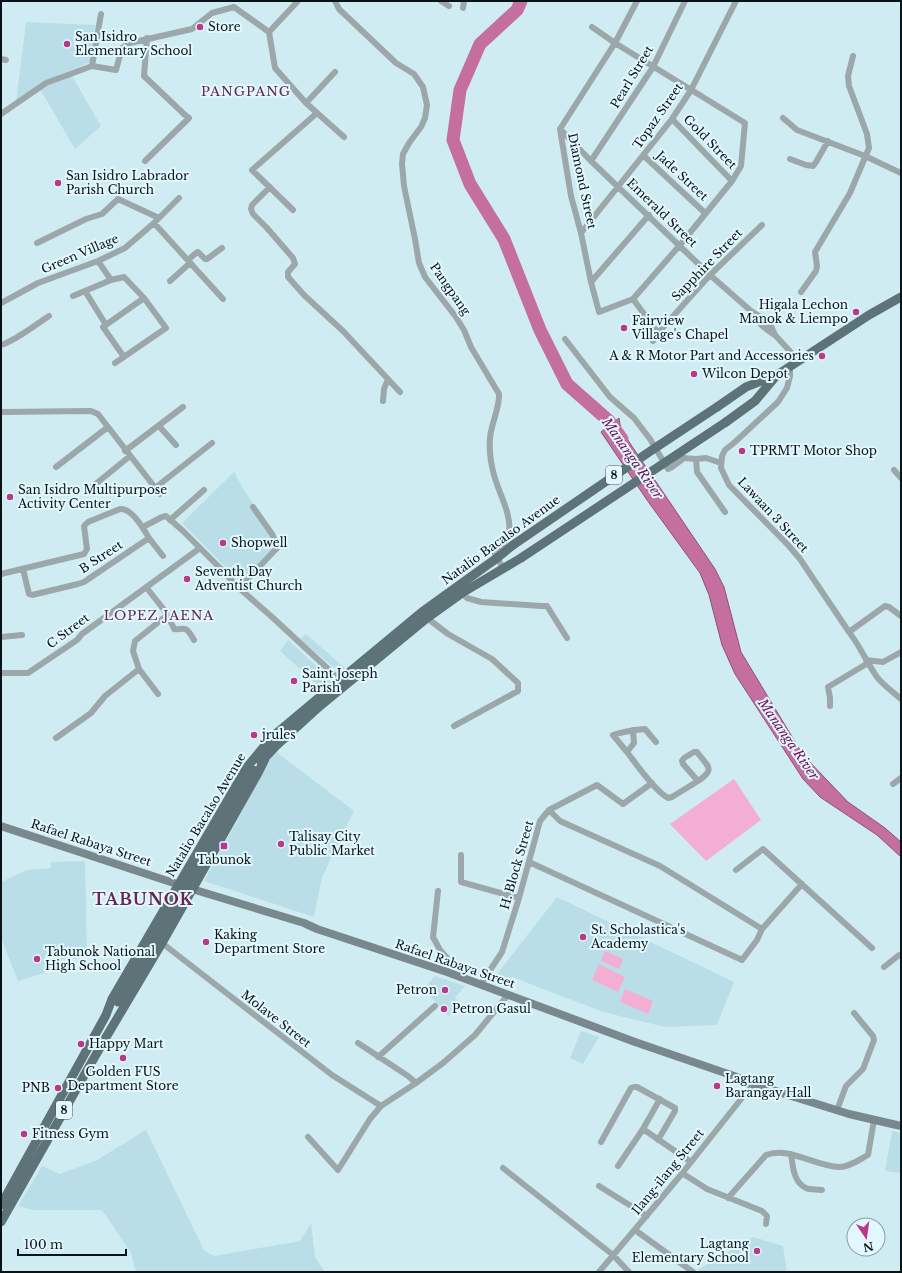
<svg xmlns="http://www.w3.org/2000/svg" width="902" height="1273" font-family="'Libre Baskerville',serif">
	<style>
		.built { fill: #badee8 }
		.green { fill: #f3aed3 }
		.water { fill: #c46f9f; stroke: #8c5476 }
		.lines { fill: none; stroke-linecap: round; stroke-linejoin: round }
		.river { stroke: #c46f9f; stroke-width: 13 }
		.minor { stroke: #9ca7aa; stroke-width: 6 }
		.secondary { stroke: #78888d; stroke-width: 8 }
		.primary { stroke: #5e7378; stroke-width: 9 }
		.primary-bridge { stroke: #5e7378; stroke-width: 9 }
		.poi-dot { fill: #b73988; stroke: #e2f8fe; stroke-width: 1.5 }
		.labels { text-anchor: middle; stroke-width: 4; stroke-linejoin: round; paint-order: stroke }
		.shield { fill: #e2f8fe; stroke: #4b585c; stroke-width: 1 }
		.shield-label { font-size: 11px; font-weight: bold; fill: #0a1416 }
		.poi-label { font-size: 12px; fill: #0a1416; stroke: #e2f8fe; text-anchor: start }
		.street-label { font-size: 12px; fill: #0a1416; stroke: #e2f8fe }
		.neighbourhood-label { font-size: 13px; letter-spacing: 1px; fill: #66284d; stroke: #e2f8fe }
		.water-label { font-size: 13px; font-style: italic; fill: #750a53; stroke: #e2f8fe }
		.district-label { font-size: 16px; font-weight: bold; letter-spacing: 1px; fill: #66284d; stroke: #e2f8fe }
	</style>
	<rect width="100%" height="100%" fill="#d0ecf3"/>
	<path class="built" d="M26 22 95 25 90 62 40 83 29 94 16 102Z
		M72 76 101 126 75 149 40 89Z
		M234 472 244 490 282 547 244 586 182 523Z
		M306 634 345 668 340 673 300 639Z
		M288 640 332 680 321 688 280 651Z
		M275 751 354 811 322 877 314 917 204 881Z
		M85 861 87 958 44 960 47 972 18 981 1 938V882L27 870 51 868V862Z
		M557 897 734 982 717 1025 665 1027 603 1012 512 977 509 985 494 978Z
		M435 976 465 986 455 998 461 1003 449 1016 423 989Z
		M581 1031 599 1037 583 1064 570 1058Z
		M146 1130 204 1250 214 1256 300 1241 311 1223 315 1257 325 1272H136L131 1253 102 1210H33L18 1206 42 1166 60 1174 97 1160Z
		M892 1131 901 1133V1173L885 1171Z
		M753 1237 783 1246 787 1272H700L698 1270Z"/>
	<path class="green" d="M734 779 761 820 706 861 670 824Z
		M605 951 623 959 619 969 601 961Z
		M599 964 625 977 618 992 592 980Z
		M625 989 653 1001 648 1014 620 1002Z"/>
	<path class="water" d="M619 418 621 430 715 569 724 587 741 652 803 755 848 802 885 828 901 842V857L877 835 820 797 803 779 735 674 722 645 709 595 700 573 647 500 601 432Z"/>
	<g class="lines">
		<path class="river" d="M521 1 517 10 480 44 460 90 453 140 470 184 504 239 540 330 567 384 609 421 622 439"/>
		<path class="minor" d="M335 1 339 9 396 63 414 74 423 87 427 105 425 118 421 127 409 143 403 154 402 164 404 186 415 239 419 263 425 277 456 317 464 330 471 347 499 394C500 407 491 424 490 438 489 450 491 464 494 475 499 494 512 514 509 534 508 543 498 547 495 554L503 568
			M441 1 449 6
			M234 7 269 32 275 68 306 103 344 137
			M463 8 464 1
			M592 27 615 43 745 123 741 166 732 181 680 245 633 299 599 312 591 282 581 233 571 196 560 129 615 43 637 1
			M269 32 298 1
			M1 59 6 60
			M92 66 101 14
			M306 103 335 72
			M1 114 46 83 92 66 116 70 122 48 130 43 192 29 212 13 234 7
			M783 118 797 130 865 156 901 173
			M672 119 732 181
			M560 129 591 161 710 275 751 311 765 320 771 326 775 335 798 360
			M644 156 705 213
			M790 159 806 165 813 166 816 162 828 141
			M145 161 189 118 185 115 144 76 147 38
			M591 161 653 67 685 1
			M270 187 252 205 251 209 253 214 267 228 293 258 295 264 288 272V277L304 295 343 331 400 392
			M293 210 252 170 317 113
			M154 223 223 299
			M581 233 672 119 691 90 736 1
			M37 243 86 219 102 214 118 199 159 218
			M188 260 196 253 198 252 205 259H207L222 248
			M98 261 111 280
			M170 281 190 263
			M591 282 649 215
			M85 291 106 325
			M801 292 816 271 817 266 815 252 850 193 869 148 867 134 849 86 848 76 853 56
			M73 296 111 280 124 277 144 298 166 328 115 363
			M633 299 658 333
			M1 303 38 283 98 261 125 248 154 223 179 198
			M751 311C757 322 764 329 775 335
			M565 339 610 397 634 418 650 439 668 469 672 467 684 458 696 459 697 472 725 512
			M653 341 658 333 710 275 762 225
			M1 345C17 340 35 325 49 316
			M124 357 103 327 144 298
			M790 366V376L787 388 778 402 735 442 725 450 722 456 721 468 729 485 789 546 800 559 849 632C860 646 867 663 877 677 883 685 893 692 901 699
			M383 401 384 389 388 379
			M1 412 91 411 98 414 160 494
			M159 426 176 445
			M125 451 183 407
			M696 459 706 458 721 463
			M56 467 108 427
			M894 470 901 478
			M92 487 130 456
			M155 488 212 443
			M170 520 204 490
			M143 527 162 517 166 516 183 531 221 569 239 588 272 617 340 680
			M149 538 163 556
			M1 574 84 554 87 549 84 526 88 522 120 509C132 508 143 528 149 538L84 582 78 584 32 595 29 594 23 569
			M146 587 165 611C167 618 172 622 174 629 178 630 181 628 185 629 189 630 192 637 194 640
			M239 588 278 547 272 534 253 507
			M462 593 467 598 481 602 541 606H547L567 638
			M427 618 448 634 492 659 518 683V691L454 726
			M849 632 885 606 889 607 901 616
			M1 637 22 635
			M866 660 883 662 901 652
			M1 673H28L77 640 82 634 200 548
			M158 694 139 669 133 651 135 641 166 616
			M830 706V698L828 687 868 663
			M633 730 634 743 627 752 613 735C624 731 634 730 645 729L656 742
			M56 738 91 713 105 696 139 669
			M627 752C637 765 654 790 668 798L672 797 698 781
			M694 752H697C708 767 716 769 698 781L683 764 682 761 684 758Z
			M893 784 901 778
			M549 810 560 821 660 866 762 929
			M461 855V882L519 898
			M529 862 742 960 757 940 762 929 802 884
			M736 870 763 849 872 948
			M438 891 433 937 440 950 449 960 447 972
			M162 943 332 1075 381 1106
			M884 967 899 955 901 956
			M481 984 502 952 519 898 540 821 549 810 597 785 623 804 652 783
			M358 1043 408 1076 416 1083
			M378 1057 435 1006
			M837 1110 846 1086 863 1069 874 1040 873 1036 854 1013
			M643 1129 691 1162
			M308 1137 338 1170 370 1119 381 1106 416 1083 443 1063 475 1035 508 995
			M601 1142 631 1088 634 1087H637L675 1108V1111L658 1140
			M791 1154C793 1166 793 1182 806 1188 810 1190 817 1189 822 1190
			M618 1166 643 1129 660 1099
			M503 1168 613 1255 629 1272
			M682 1173 707 1189 762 1211 767 1216 766 1224
			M599 1186 647 1216
			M728 1198 766 1155C788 1146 815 1166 839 1167 849 1167 859 1160 868 1155L874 1120
			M635 1230 693 1272
			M599 1272 680 1176 753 1084"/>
		<path class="secondary" d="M1 826 192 889 304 923 317 929 447 972 635 1042 734 1076 753 1084 849 1114 901 1126"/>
		<path class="primary" d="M717 407 746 387 777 375 869 315 901 297
			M726 422 755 401 776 376
			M261 762 276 746 320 706 427 618 462 593 521 558
			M1 1205 106 1015 112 999 247 767 272 737 340 680 422 612 497 558 513 545
			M1 1222 102 1044 162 943 258 773 265 759"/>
		<path class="primary-bridge" d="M513 545 652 450 717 407
			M521 558 726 422
			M118 1002 253 770"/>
	</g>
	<g class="poi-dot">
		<circle cx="200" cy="27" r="4"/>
		<circle cx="67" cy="44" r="4"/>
		<circle cx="58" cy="183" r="4"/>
		<circle cx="856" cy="312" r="4"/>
		<circle cx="624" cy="328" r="4"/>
		<circle cx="822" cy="356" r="4"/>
		<circle cx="694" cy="374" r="4"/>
		<circle cx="742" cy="451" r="4"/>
		<circle cx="10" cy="497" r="4"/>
		<circle cx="223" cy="543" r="4"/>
		<circle cx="187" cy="579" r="4"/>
		<circle cx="294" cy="681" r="4"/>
		<circle cx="254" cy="735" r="4"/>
		<circle cx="281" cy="844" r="4"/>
		<rect x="220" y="842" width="8" height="8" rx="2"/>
		<circle cx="583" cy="937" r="4"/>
		<circle cx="206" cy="942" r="4"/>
		<circle cx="37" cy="959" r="4"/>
		<circle cx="445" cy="990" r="4"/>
		<circle cx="444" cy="1009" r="4"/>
		<circle cx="81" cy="1044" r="4"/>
		<circle cx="123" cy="1058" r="4"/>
		<circle cx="717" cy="1086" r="4"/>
		<circle cx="58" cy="1088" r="4"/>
		<circle cx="24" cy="1134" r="4"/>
		<circle cx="757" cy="1251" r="4"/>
	</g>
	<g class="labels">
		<g class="shield">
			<rect x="606" y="466" width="16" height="18" rx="3"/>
			<rect x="56" y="1101" width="16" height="18" rx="3"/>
		</g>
		<g class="shield-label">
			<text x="614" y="479">8</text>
			<text x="64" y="1114">8</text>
		</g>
		<g class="poi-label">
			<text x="208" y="31">Store</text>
			<text x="75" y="41">San Isidro<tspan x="75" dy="14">Elementary School</tspan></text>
			<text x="66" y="180">San Isidro Labrador<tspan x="66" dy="14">Parish Church</tspan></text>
			<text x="848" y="309" text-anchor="end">Higala Lechon<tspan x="848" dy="14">Manok &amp; Liempo</tspan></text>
			<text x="632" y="325">Fairview<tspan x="632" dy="14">Village's Chapel</tspan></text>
			<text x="814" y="360" text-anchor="end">A &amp; R Motor Part and Accessories</text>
			<text x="702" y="378">Wilcon Depot</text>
			<text x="750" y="455">TPRMT Motor Shop</text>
			<text x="18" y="494">San Isidro Multipurpose<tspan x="18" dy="14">Activity Center</tspan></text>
			<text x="231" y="547">Shopwell</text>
			<text x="195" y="576">Seventh Day<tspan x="195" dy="14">Adventist Church</tspan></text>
			<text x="302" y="678">Saint Joseph<tspan x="302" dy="14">Parish</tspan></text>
			<text x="262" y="739">jrules</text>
			<text x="289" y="841">Talisay City<tspan x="289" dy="14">Public Market</tspan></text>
			<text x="224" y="864" text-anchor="middle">Tabunok</text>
			<text x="591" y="934">St. Scholastica's<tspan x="591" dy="14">Academy</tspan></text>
			<text x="214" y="939">Kaking<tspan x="214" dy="14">Department Store</tspan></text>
			<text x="45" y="956">Tabunok National<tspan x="45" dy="14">High School</tspan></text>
			<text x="437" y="994" text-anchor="end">Petron</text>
			<text x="452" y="1013">Petron Gasul</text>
			<text x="89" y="1048">Happy Mart</text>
			<text x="123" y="1076" text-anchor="middle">Golden FUS<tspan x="123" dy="14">Department Store</tspan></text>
			<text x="725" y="1083">Lagtang<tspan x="725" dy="14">Barangay Hall</tspan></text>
			<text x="50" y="1092" text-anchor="end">PNB</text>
			<text x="32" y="1138">Fitness Gym</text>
			<text x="749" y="1248" text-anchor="end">Lagtang<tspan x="749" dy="14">Elementary School</tspan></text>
		</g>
		<g class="street-label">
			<text transform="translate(632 77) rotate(-59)" y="4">Pearl Street</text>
			<text transform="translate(658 116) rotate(-55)" y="4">Topaz Street</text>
			<text transform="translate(710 142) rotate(46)" y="4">Gold Street</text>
			<text transform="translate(682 176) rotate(43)" y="4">Jade Street</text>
			<text transform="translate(582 181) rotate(78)" y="4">Diamond Street</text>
			<text transform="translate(662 213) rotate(44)" y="4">Emerald Street</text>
			<text transform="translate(80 254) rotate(-23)" y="4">Green Village</text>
			<text transform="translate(707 265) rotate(-46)" y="4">Sapphire Street</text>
			<text transform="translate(450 289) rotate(55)" y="4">Pangpang</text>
			<text transform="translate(773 515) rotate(47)" y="4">Lawaan 3 Street</text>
			<text transform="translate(501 540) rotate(-36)" y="4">Natalio Bacalso Avenue</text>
			<text transform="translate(101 557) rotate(-33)" y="4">B Street</text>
			<text transform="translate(68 631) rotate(-37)" y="4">C Street</text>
			<text transform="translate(206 815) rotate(-59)" y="4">Natalio Bacalso Avenue</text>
			<text transform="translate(91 843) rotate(18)" y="4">Rafael Rabaya Street</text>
			<text transform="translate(517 865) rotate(-74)" y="4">H. Block Street</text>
			<text transform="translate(455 964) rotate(19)" y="4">Rafael Rabaya Street</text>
			<text transform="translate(276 1019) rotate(38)" y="4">Molave Street</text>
			<text transform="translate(668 1172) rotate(-51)" y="4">Ilang-ilang Street</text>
		</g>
		<g class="neighbourhood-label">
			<text x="246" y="96">PANGPANG</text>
			<text x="159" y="620">LOPEZ JAENA</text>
		</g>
		<g class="water-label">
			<text transform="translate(633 458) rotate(55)" y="5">Mananga River</text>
			<text transform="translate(789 739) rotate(55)" y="5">Mananga River</text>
		</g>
		<g class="district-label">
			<text x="143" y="905">TABUNOK</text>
		</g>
	</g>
	<rect width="902" height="1273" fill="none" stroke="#0a1416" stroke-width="4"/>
	<g transform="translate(866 1237) rotate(167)"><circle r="19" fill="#e2f8fe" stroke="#8c9da1"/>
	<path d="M0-3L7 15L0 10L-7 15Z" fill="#b73988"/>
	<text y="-6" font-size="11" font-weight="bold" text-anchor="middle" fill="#0a1416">N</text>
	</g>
	<path d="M18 1249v6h108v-6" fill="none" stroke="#0a1416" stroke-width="2"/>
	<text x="24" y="1249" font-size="12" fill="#0a1416" stroke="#e2f8fe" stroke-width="3" paint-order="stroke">100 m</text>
</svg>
